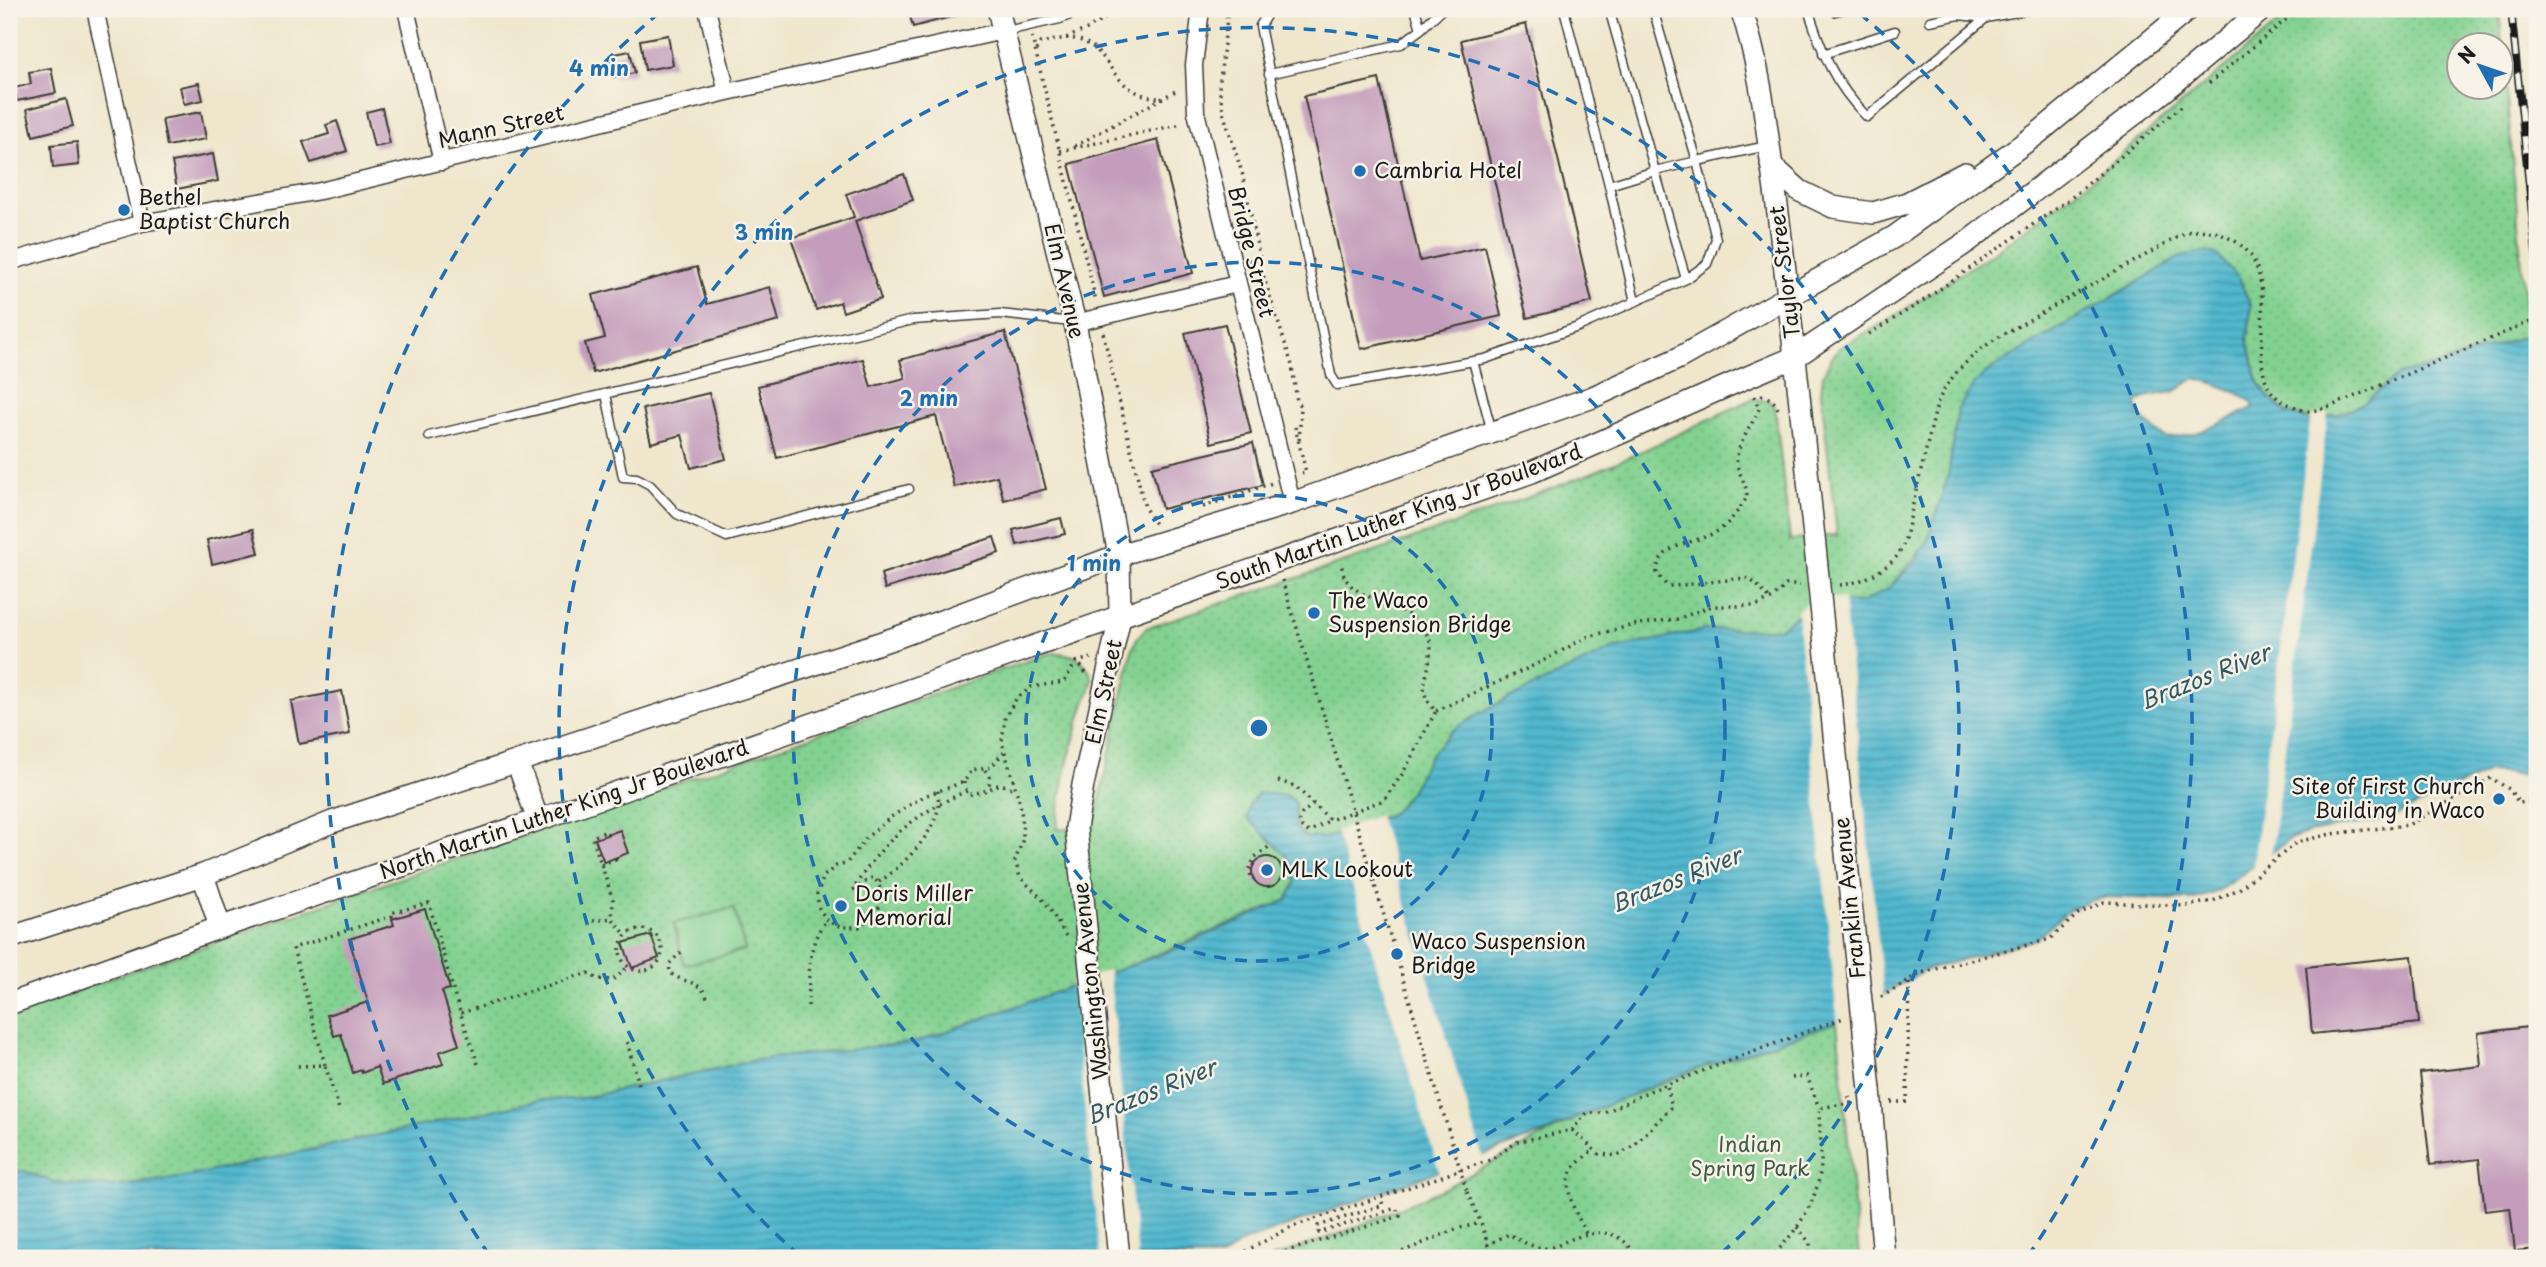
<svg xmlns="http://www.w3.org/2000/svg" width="2546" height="1267" font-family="'Playpen Sans',sans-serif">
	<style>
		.park { fill: url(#park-dots); stroke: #4f7656; stroke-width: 2; fill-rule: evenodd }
		.garden { fill: #82d190; stroke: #4f7656; stroke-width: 2 }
		.water { fill: url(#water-rules); stroke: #366a76; stroke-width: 2; fill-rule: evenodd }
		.pier { fill: #efe6cc }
		.building { fill: #c39dbb }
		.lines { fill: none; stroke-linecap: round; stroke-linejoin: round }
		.lane-casing { stroke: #3c3a36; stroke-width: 11 }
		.street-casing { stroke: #3c3a36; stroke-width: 19 }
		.secondary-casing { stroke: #3c3a36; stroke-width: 24 }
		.path { stroke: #3c3a36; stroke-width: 3.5; stroke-dasharray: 2 5; stroke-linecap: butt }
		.lane { stroke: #fff; stroke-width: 8 }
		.street { stroke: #fff; stroke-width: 16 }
		.secondary { stroke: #fff; stroke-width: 21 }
		.rail-casing { stroke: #1c1c1c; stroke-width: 8 }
		.rail { stroke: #f7f3e8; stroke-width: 5; stroke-dasharray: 16; stroke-linecap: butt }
		.secondary-bridge-casing { stroke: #3c3a36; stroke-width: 24; stroke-linecap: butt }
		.path-bridge { stroke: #3c3a36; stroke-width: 3.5; stroke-dasharray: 2 5; stroke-linecap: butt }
		.secondary-bridge { stroke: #fff; stroke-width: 21 }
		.ring { fill: none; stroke: #1f6fb2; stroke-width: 3.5; stroke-dasharray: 12 9 }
		.poi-dot { fill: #1f6fb2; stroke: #f7f3e8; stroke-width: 2.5 }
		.labels { text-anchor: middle; stroke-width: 5; stroke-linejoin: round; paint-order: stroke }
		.street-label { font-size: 21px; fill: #1c1c1c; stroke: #f7f3e8 }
		.poi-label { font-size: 21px; fill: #1c1c1c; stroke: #f7f3e8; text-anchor: start }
		.park-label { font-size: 21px; fill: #405b45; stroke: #f7f3e8 }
		.water-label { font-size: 23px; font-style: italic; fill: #315a64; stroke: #f7f3e8 }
		.centre { fill: #1f6fb2; stroke: #f7f3e8; stroke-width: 3.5 }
		.ring-label { font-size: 21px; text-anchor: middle; font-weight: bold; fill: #1f6fb2; stroke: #f7f3e8; stroke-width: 5; stroke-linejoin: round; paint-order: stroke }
	</style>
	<defs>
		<pattern id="park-dots" width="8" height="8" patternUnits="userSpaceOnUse" patternTransform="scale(1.75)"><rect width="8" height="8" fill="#82d190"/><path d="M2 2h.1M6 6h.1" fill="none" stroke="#70b37c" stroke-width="1.8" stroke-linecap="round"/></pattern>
		<pattern id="water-rules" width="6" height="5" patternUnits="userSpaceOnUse" patternTransform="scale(1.75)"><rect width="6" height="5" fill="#51b8cf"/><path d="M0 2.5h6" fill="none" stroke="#4295a7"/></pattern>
	</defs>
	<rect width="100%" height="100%" fill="#f7f3e8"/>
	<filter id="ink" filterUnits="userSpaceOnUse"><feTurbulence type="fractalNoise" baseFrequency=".0143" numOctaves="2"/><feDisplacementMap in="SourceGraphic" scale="14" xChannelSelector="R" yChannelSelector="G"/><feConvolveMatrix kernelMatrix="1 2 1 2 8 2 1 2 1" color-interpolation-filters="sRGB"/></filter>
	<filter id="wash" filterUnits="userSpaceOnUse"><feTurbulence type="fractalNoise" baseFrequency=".00686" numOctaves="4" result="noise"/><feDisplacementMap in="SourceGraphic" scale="28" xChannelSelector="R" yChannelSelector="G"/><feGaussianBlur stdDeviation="1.57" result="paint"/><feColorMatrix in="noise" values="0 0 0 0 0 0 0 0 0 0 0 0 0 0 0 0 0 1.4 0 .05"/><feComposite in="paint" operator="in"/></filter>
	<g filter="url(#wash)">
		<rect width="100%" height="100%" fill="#efe6cc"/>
		<path class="park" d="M2295 9H2499L2528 335 2441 364 2400 374 2364 403 2342 413 2313 421 2287 413 2268 397 2257 378 2248 339 2251 306 2184 255 2007 359 1974 385 1958 409 1948 477 1927 543 1889 588 1862 603 1815 601 1779 629 1704 630 1612 649 1491 707 1453 730 1431 754 1410 792 1393 813 1325 839 1306 837 1296 828 1247 818 1287 856 1296 882 1287 900 1134 964 917 1042 756 1060 579 1099 541 1100 180 1178 111 1187 54 1182 24 1171H9V1013C355 891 704 776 1050 653 1072 652 1086 658 1093 680 1076 727 1060 780 1057 830L1094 826 1132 650 1137 638 1146 628C1287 581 1430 536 1568 482 1631 458 1691 428 1752 399L1769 401 1775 407 1790 540 1837 535 1821 392 1823 375 1832 357 1839 348 1885 322 1993 253 2087 183ZM2458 46H2500V88H2458Z
			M1837 1022 1859 1258H1271L1347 1231 1443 1189 1578 1117 1691 1071Z"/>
		<path class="garden" d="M734 908 745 950 684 965 674 923Z"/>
		<path class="water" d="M2205 252 2216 254 2239 278 2251 306 2248 339 2257 379 2268 397 2287 413 2312 421 2342 413 2364 403 2400 374 2441 364 2528 335 2537 329V773L2521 774 2489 772 2388 819 2309 832 2290 839 2237 878 2216 892 2191 900 2109 897 2088 901 2069 910 2036 939 1926 970 1837 1022 1691 1071 1578 1117 1550 1131 1243 1242 1220 1258H9V1171H24L54 1182 111 1187 180 1178 541 1100 579 1099 756 1060 917 1042 1173 950 1287 900 1296 882 1287 856 1247 818 1249 805 1259 793 1288 796 1295 802 1296 828 1306 837 1325 838 1353 830 1393 813 1410 792 1431 754 1453 730 1491 707 1612 649 1704 630 1779 629 1815 601 1862 603 1889 588 1917 560 1920 551 1927 543 1948 477 1958 409 1974 385 1987 372 2007 359 2184 255ZM2195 378C2215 383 2237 390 2253 403V408C2225 421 2197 438 2165 438L2138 416 2137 403 2148 396 2174 392Z"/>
		<path class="pier" d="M2328 413 2271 857 2252 872 2311 416Z
			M1815 597 1844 599 1884 1000 1838 1026 1797 611Z
			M1379 815 1483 1158 1440 1174 1336 831Z
			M1109 970 1138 1258H1100L1072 983Z"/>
		<g id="blocks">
			<path class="building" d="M908 9H968L969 12 913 27Z
				M1831 9H1862V10L1833 16Z
				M1526 24 1592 302 1527 318 1461 40Z
				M668 35 673 65 645 70 640 40Z
				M630 51 635 73 614 77 610 55Z
				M51 68 56 93 17 101 14 88 31 84 29 72Z
				M1379 79 1420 261 1485 246 1501 316 1361 349 1304 96Z
				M199 83 203 100 184 104 180 87Z
				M66 99 73 126 33 136 27 109Z
				M382 108 390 144 374 147 366 112Z
				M201 112 206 139 167 146 162 119Z
				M337 121 347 151 311 163 303 142 329 134 326 125Z
				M1158 140 1193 273 1104 297 1069 164Z
				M77 142 79 165 53 168 51 145Z
				M213 154 218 181 177 189 172 162Z
				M904 174 913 200 855 221 881 299 843 312 840 302 816 310 791 238 854 217 846 194Z
				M697 267 707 304 770 287 779 321 593 373 585 343 605 338 593 295Z
				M1225 324 1251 433 1211 443 1185 333Z
				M1005 332 1046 489 1004 500 997 476 954 487 936 416 777 458 758 386 863 359 871 387 905 378 900 360Z
				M709 393 726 459 691 468 682 435 651 443 643 409Z
				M1253 443 1263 485 1162 509 1152 467Z
				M1061 518 1065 534 1017 545 1013 530Z
				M253 529 259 553 212 564 207 540Z
				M994 537 999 553 885 589 881 574Z
				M342 691 350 734 299 744 291 701Z
				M620 830 628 853 604 862 595 839Z
				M1252 872a15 15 0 1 1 30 0a15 15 0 1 1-30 0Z
				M425 909 450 989 442 991 459 1045 439 1052 443 1064 383 1084 377 1067 362 1073 361 1070 353 1073 341 1034 334 1036 327 1015 368 1002 349 939 394 925 392 919Z
				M651 935 659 958 632 968 623 943Z
				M2412 956 2419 1023 2312 1034 2306 967Z
				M2537 1026V1249L2515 1251 2510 1208 2485 1211 2479 1159 2430 1165 2420 1073 2481 1066 2478 1033Z"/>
		</g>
	</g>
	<g filter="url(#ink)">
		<use href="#blocks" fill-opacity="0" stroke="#3c3a36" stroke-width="2"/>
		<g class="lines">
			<defs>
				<path id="lane" d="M1270 9 1260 26 1331 375 1337 385 1485 359 1578 327 1686 279 1707 264 1716 239 1697 161 1767 146
					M1564 9 1609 185
					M1609 9 1655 171 1697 161 1653 9
					M1808 9C1823 55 1833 82 1867 117L1986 18 2031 9
					M1930 21 1959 15 1986 18
					M1421 29 1442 9
					M1006 31 1060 19 1085 9
					M1823 54 1895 31
					M1269 74 1401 44 1421 29 1415 9
					M1635 302 1609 185 1655 171 1686 279
					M1473 361 1492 432
					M606 394 623 477 637 478 650 485 677 514 727 537 909 489
					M429 436 913 320 1000 314 1072 322"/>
				<path id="street" d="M95 9 142 223
					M406 9 442 162
					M707 9 727 92
					M1201 9 1194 65 1196 112 1292 503
					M9 262 142 223 320 191 727 92 1003 31
					M1075 323 1237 284"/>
				<path id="secondary" d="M998 9 1075 323 1119 555 1120 617 1083 785 1076 828 1119 1258
					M1741 9C1762 70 1767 134 1776 198 1791 311 1802 424 1814 537
					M1771 165 1800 191 1833 207 1873 213 1907 203 1965 173
					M517 762 538 820
					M203 875 220 927
					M9 938 203 875 332 822 901 636 1119 555 1292 503 1593 397 1679 358 1894 237 2037 134 2189 9
					M9 1004 210 931 538 820 1532 472 1750 376 1795 357 1970 240 2162 93 2263 9
					M1870 1090 1884 1258"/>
			</defs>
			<use href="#lane" class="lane-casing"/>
			<use href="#street" class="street-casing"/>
			<use href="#secondary" class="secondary-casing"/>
			<path class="path" d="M1228 9 1219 88 1224 115 1243 176 1263 275 1292 365 1297 402 1301 407 1299 443
				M1032 37 1096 301
				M1066 38C1116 41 1102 91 1158 98
				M1036 50 1040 43 1066 38 1087 29 1122 9
				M2209 83 2299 9
				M1075 146 1179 89
				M1060 151 1182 124
				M1103 333 1145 508 1155 524
				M1869 334 1923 301 2071 198 2184 104
				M1761 395C1771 398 1776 402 1779 412
				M1754 396 1759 409C1753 424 1733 450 1737 465 1740 477 1747 484 1747 497 1740 509 1727 527 1714 533 1693 544 1657 544 1657 573L1667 586H1674L1746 578 1755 583 1770 599
				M1295 427 1306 472 1302 473
				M1203 507 1272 483
				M1282 580 1325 719
				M1840 585C1858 584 1885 571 1897 556 1907 543 1909 520 1913 504 1921 471 1929 437 1937 404 1950 374 1969 358 1995 339L2187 232C2209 229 2213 230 2233 240 2294 273 2231 382 2288 404 2294 406 2302 411 2308 411 2316 411 2326 407 2334 405L2537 319
				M1076 662 1091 658
				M1436 711 1541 662 1587 637 1633 625 1677 619 1712 606H1756L1773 598 1786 585H1800
				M985 770 990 778 989 787
				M1278 781 1295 786 1330 820 1384 800 1403 773 1436 711C1415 689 1428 682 1430 656 1430 651 1432 645 1430 641 1414 599 1363 607 1345 578 1343 574 1342 567 1341 563
				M964 782V787L971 794 982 792 1000 784 1015 789
				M967 791C915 813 882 841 853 890L873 877C884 888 882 900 877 913L859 927H840L827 921 819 908 817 894 824 876 836 866 846 864 867 837 891 817 924 796 964 782 972 770 991 767 1004 752
				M1313 804 1302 814 1300 821 1302 828 1309 832 1330 820
				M608 834 607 831 592 837 613 900 612 918
				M601 864 616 859 615 857
				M1254 878 1252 880 1249 870 1255 857 1270 846
				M879 882C901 867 929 840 937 813 940 806 938 798 938 790
				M593 921 612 918 626 935
				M620 950a21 21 0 1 1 42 0a21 21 0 1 1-42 0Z
				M1066 936 1046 903 1020 877 1015 861 1023 839 1022 818 1020 803 1002 742 1005 718 1016 699 1031 687 1064 682 1076 662 1083 668 1087 676
				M681 952 669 964 670 973C685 984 703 980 708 1001
				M1881 997 1910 980
				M808 1006C810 977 806 944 826 921
				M461 1013 588 973 597 979 613 980 628 967
				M627 1042 639 1084
				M325 1065 293 948 392 916 391 913 429 903 455 997 479 1067
				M298 1066 325 1065 339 1109
				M1792 1078 1807 1076 1819 1108
				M1891 1102H1907L1909 980 1921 973 2050 939 2078 914 2104 902 2186 906 2213 901 2239 889 2297 842 2331 834 2408 825 2491 778 2509 789 2519 803 2537 800
				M1572 1130 1599 1154 1618 1156 1634 1145 1672 1107 1667 1085
				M1467 1192 1481 1223 1492 1258
				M1797 1227 1810 1243V1258
				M1586 1233C1578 1216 1560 1188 1573 1169 1578 1162 1587 1155 1594 1149
				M1487 1245 1509 1234C1519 1240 1533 1248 1545 1248 1551 1249 1561 1244 1566 1241 1597 1229 1619 1227 1638 1258
				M1233 1258 1291 1227 1490 1160 1517 1142 1572 1130 1587 1113H1604L1647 1092 1843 1018
				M1265 1258 1400 1216 1396 1208 1319 1233 1318 1226 1383 1205 1381 1199
				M1361 1258 1397 1254 1456 1229 1481 1223
				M1770 1258C1796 1233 1819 1201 1821 1163 1822 1145 1819 1126 1819 1108L1851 1103 1847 1092"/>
			<use href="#lane" class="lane"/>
			<use href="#street" class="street"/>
			<use href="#secondary" class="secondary"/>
			<defs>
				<path id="rail" d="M2511 9 2537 263"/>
			</defs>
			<use href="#rail" class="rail-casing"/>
			<use href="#rail" class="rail"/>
			<defs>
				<path id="secondary-bridge" d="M1814 537 1870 1090"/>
			</defs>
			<use href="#secondary-bridge" class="secondary-bridge-casing"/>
			<path class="path-bridge" d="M1325 719 1467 1192"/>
			<use href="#secondary-bridge" class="secondary-bridge"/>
		</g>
	</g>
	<g class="ring">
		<circle cx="1259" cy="728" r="233"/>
		<circle cx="1259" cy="728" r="466"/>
		<path d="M800 1256A700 700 0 1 1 1718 1256"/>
		<path d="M490 1256A933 933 0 0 1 659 13M1859 13A933 933 0 0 1 2028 1256"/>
	</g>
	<g class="poi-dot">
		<circle cx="1360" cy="171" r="7"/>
		<circle cx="124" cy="210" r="7"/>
		<circle cx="1314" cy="613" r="7"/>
		<circle cx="2499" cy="799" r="7"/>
		<circle cx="1267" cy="870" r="7"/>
		<circle cx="841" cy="906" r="7"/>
		<circle cx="1397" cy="954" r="7"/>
	</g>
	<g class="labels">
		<g class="street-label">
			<text transform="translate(501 127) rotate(-13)" y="7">Mann Street</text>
			<text transform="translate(1251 252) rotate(76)" y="7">Bridge Street</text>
			<text transform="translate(1785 272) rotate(-97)" y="7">Taylor Street</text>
			<text transform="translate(1064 281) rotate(77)" y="7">Elm Avenue</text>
			<text transform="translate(1399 517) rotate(-20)" y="7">South Martin Luther King Jr Boulevard</text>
			<text transform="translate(1104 692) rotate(-78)" y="7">Elm Street</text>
			<text transform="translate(564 810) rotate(-19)" y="7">North Martin Luther King Jr Boulevard</text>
			<text transform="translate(1850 898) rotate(-96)" y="7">Franklin Avenue</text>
			<text transform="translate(1091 981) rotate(-96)" y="7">Washington Avenue</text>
		</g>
		<g class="poi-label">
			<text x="1374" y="178">Cambria Hotel</text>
			<text x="138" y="205">Bethel<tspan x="138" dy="24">Baptist Church</tspan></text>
			<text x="1328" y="608">The Waco<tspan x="1328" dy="24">Suspension Bridge</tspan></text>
			<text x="2485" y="794" text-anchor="end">Site of First Church<tspan x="2485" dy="24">Building in Waco</tspan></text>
			<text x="1281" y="877">MLK Lookout</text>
			<text x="855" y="901">Doris Miller<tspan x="855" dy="24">Memorial</tspan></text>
			<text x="1411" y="949">Waco Suspension<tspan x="1411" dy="24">Bridge</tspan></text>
		</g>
		<g class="park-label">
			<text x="1750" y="1152">Indian<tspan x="1750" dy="24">Spring Park</tspan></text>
		</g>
		<g class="water-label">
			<text transform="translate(2205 677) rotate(-22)" y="8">Brazos River</text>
			<text transform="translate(1676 880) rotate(-22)" y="8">Brazos River</text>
			<text transform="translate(1151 1092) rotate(-22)" y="8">Brazos River</text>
		</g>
	</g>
	<circle cx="1259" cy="728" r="10" class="centre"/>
	<g class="ring-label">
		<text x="599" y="76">4 min</text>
		<text x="764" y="240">3 min</text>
		<text x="929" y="406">2 min</text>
		<text x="1094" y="571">1 min</text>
	</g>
	<rect width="2546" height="1267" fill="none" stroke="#f7f3e8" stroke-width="35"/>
	<g transform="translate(2480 66) rotate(310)"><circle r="33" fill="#f7f3e8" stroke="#9f9d96" stroke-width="2"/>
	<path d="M0-5L12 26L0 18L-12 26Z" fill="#1f6fb2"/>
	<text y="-10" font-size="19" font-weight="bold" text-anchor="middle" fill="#1c1c1c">N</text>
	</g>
</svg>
